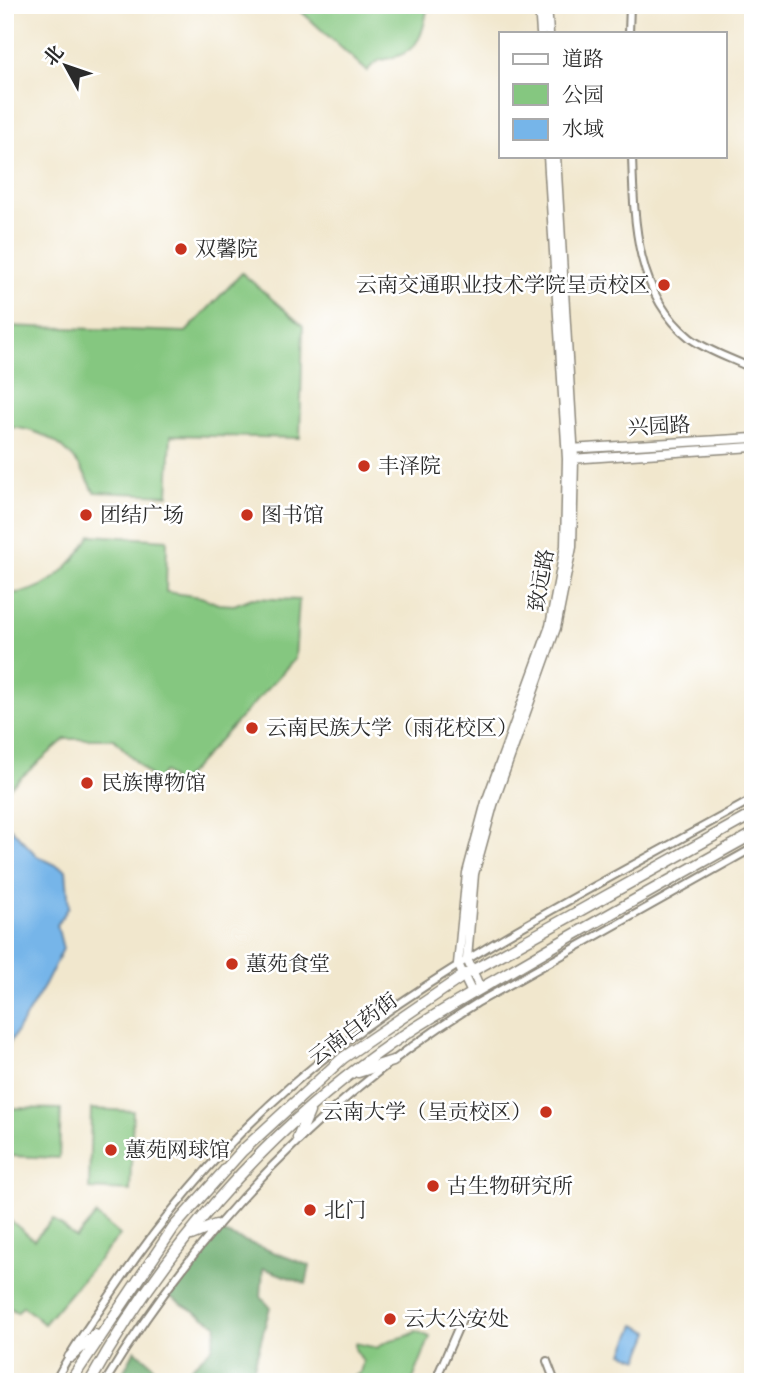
<svg xmlns="http://www.w3.org/2000/svg" width="758" height="1387" font-family="'IM FELL Great Primer','Noto Serif SC',serif">
	<style>
		.green { fill: #85c780; stroke: #587956; stroke-width: 2 }
		.forest { fill: #6cac6e; stroke: #4c6c4c; stroke-width: 2 }
		.water { fill: #76b5e9; stroke: #50708a; stroke-width: 2 }
		.lines { fill: none; stroke-linecap: round; stroke-linejoin: round }
		.street-casing { stroke: #8e897c; stroke-width: 10 }
		.secondary-casing { stroke: #8e897c; stroke-width: 11 }
		.primary-casing { stroke: #8e897c; stroke-width: 13 }
		.street { stroke: #fff; stroke-width: 6 }
		.secondary { stroke: #fff; stroke-width: 8 }
		.primary { stroke: #fff; stroke-width: 10 }
		.poi-dot { fill: #c8321e; stroke: #fff; stroke-width: 2.5 }
		.labels { text-anchor: middle; stroke-width: 5; stroke-linejoin: round; paint-order: stroke }
		.poi-label { font-size: 21px; fill: #2b2b2b; stroke: #fff; text-anchor: start }
		.street-label { font-size: 21px; fill: #2b2b2b; stroke: #fff }
	</style>
	<rect width="100%" height="100%" fill="#fff"/>
	<filter id="ink" filterUnits="userSpaceOnUse"><feTurbulence type="fractalNoise" baseFrequency=".0143" numOctaves="2"/><feDisplacementMap in="SourceGraphic" scale="14" xChannelSelector="R" yChannelSelector="G"/><feConvolveMatrix kernelMatrix="1 2 1 2 8 2 1 2 1" color-interpolation-filters="sRGB"/></filter>
	<filter id="wash" filterUnits="userSpaceOnUse"><feTurbulence type="fractalNoise" baseFrequency=".00686" numOctaves="4" result="noise"/><feDisplacementMap in="SourceGraphic" scale="28" xChannelSelector="R" yChannelSelector="G"/><feGaussianBlur stdDeviation="1.57" result="paint"/><feColorMatrix in="noise" values="0 0 0 0 0 0 0 0 0 0 0 0 0 0 0 0 0 1.4 0 .05"/><feComposite in="paint" operator="in"/></filter>
	<g filter="url(#wash)">
		<rect width="100%" height="100%" fill="#f1e7cd"/>
		<path class="green" d="M294 5H428C424 27 422 49 395 57 379 61 379 58 367 71Z
			M242 273 303 326 300 438 171 435 168 495 94 492C77 453 49 428 5 427V326L186 332Z
			M91 535 167 540 166 592 201 597 218 604 234 605 252 598 299 600 295 659 178 785 164 772 155 781 114 739H65L8 789 5 786V593C44 596 73 566 91 535Z
			M11 1108 61 1109 59 1158 9 1156Z
			M91 1109 133 1111 130 1191 89 1189Z
			M96 1215 120 1235 44 1324 23 1306 17 1313 5 1303V1225L10 1220 34 1240 53 1219 76 1238Z
			M416 1331 430 1337 412 1382H342L360 1373 363 1361 355 1349V1343L377 1348C393 1334 406 1341 416 1331Z"/>
		<path class="forest" d="M218 1231 310 1266 306 1284 263 1268 261 1297 270 1307 250 1382H118L135 1350 152 1364 158 1375 179 1379 212 1348 217 1325 170 1297Z"/>
		<path class="water" d="M5 822 37 856 66 870 69 907 57 925 63 949 45 985 8 1046Z
			M635 1325 650 1332 639 1359 623 1353Z"/>
	</g>
	<g filter="url(#ink)">
		<g class="lines">
			<defs>
				<path id="street" d="M629 33 630 5
					M632 156C634 220 635 294 690 338 707 351 733 359 753 369
					M547 1361 555 1382
					M55 1382C71 1349 94 1319 115 1288 175 1199 250 1114 336 1049 465 950 612 878 753 799
					M105 1382C199 1227 322 1099 477 1003L753 848
					M443 1382 439 1372 462 1319"/>
				<path id="secondary" d="M539 5 541 33
					M547 5 549 33
					M569 449 753 438
					M570 459 753 447
					M480 988 467 959 474 874 493 805 556 628 572 547 574 459 556 156
					M472 993 458 964 467 873 486 802 550 626 565 546 567 459 548 156"/>
				<path id="primary" d="M358 1072 393 1061
					M298 1138 309 1112
					M191 1235 216 1225
					M70 1357 95 1335
					M70 1382 174 1227 242 1151 343 1058 463 976 753 814
					M90 1382C161 1254 259 1139 378 1053 418 1024 461 1000 504 975 586 927 670 880 753 834"/>
			</defs>
			<use href="#street" class="street-casing"/>
			<use href="#secondary" class="secondary-casing"/>
			<use href="#primary" class="primary-casing"/>
			<use href="#street" class="street"/>
			<use href="#secondary" class="secondary"/>
			<use href="#primary" class="primary"/>
		</g>
	</g>
	<g class="poi-dot">
		<circle cx="181" cy="249" r="7"/>
		<circle cx="664" cy="285" r="7"/>
		<circle cx="364" cy="466" r="7"/>
		<circle cx="86" cy="515" r="7"/>
		<circle cx="247" cy="515" r="7"/>
		<circle cx="252" cy="728" r="7"/>
		<circle cx="87" cy="783" r="7"/>
		<circle cx="232" cy="964" r="7"/>
		<circle cx="546" cy="1112" r="7"/>
		<circle cx="111" cy="1150" r="7"/>
		<circle cx="433" cy="1186" r="7"/>
		<circle cx="310" cy="1210" r="7"/>
		<circle cx="390" cy="1319" r="7"/>
	</g>
	<g class="labels">
		<g class="poi-label">
			<text x="195" y="256">双馨院</text>
			<text x="650" y="292" text-anchor="end">云南交通职业技术学院呈贡校区</text>
			<text x="378" y="473">丰泽院</text>
			<text x="100" y="522">团结广场</text>
			<text x="261" y="522">图书馆</text>
			<text x="266" y="735">云南民族大学（雨花校区）</text>
			<text x="101" y="790">民族博物馆</text>
			<text x="246" y="971">蕙苑食堂</text>
			<text x="532" y="1119" text-anchor="end">云南大学（呈贡校区）</text>
			<text x="125" y="1157">蕙苑网球馆</text>
			<text x="447" y="1193">古生物研究所</text>
			<text x="324" y="1217">北门</text>
			<text x="404" y="1326">云大公安处</text>
		</g>
		<g class="street-label">
			<text transform="translate(659 426) rotate(-3)" y="7">兴园路</text>
			<text transform="translate(541 580) rotate(-80)" y="7">致远路</text>
			<text transform="translate(353 1029) rotate(-37)" y="7">云南白药街</text>
		</g>
	</g>
	<rect width="758" height="1387" fill="none" stroke="#fff" stroke-width="28"/>
	<rect x="499" y="32" width="228" height="126" fill="#ffffff" stroke="#aaaaaa" stroke-width="2"/>
	<rect x="513" y="54" width="35" height="10" fill="#ffffff" stroke="#aaaaaa" stroke-width="2"/>
	<text x="562" y="66" font-size="21" fill="#2b2b2b">道路</text>
	<rect x="513" y="84" width="35" height="21" fill="#85c780" stroke="#aaaaaa" stroke-width="2"/>
	<text x="562" y="102" font-size="21" fill="#2b2b2b">公园</text>
	<rect x="513" y="119" width="35" height="21" fill="#76b5e9" stroke="#aaaaaa" stroke-width="2"/>
	<text x="562" y="136" font-size="21" fill="#2b2b2b">水域</text>
	<g transform="translate(66 66) rotate(310)" stroke="#ffffff" stroke-width="5" paint-order="stroke">
	<path d="M0-5L12 26L0 18L-12 26Z" fill="#2b2b2b"/>
	<text y="-10" font-size="19" font-weight="bold" text-anchor="middle" fill="#2b2b2b">北</text>
	</g>
</svg>
